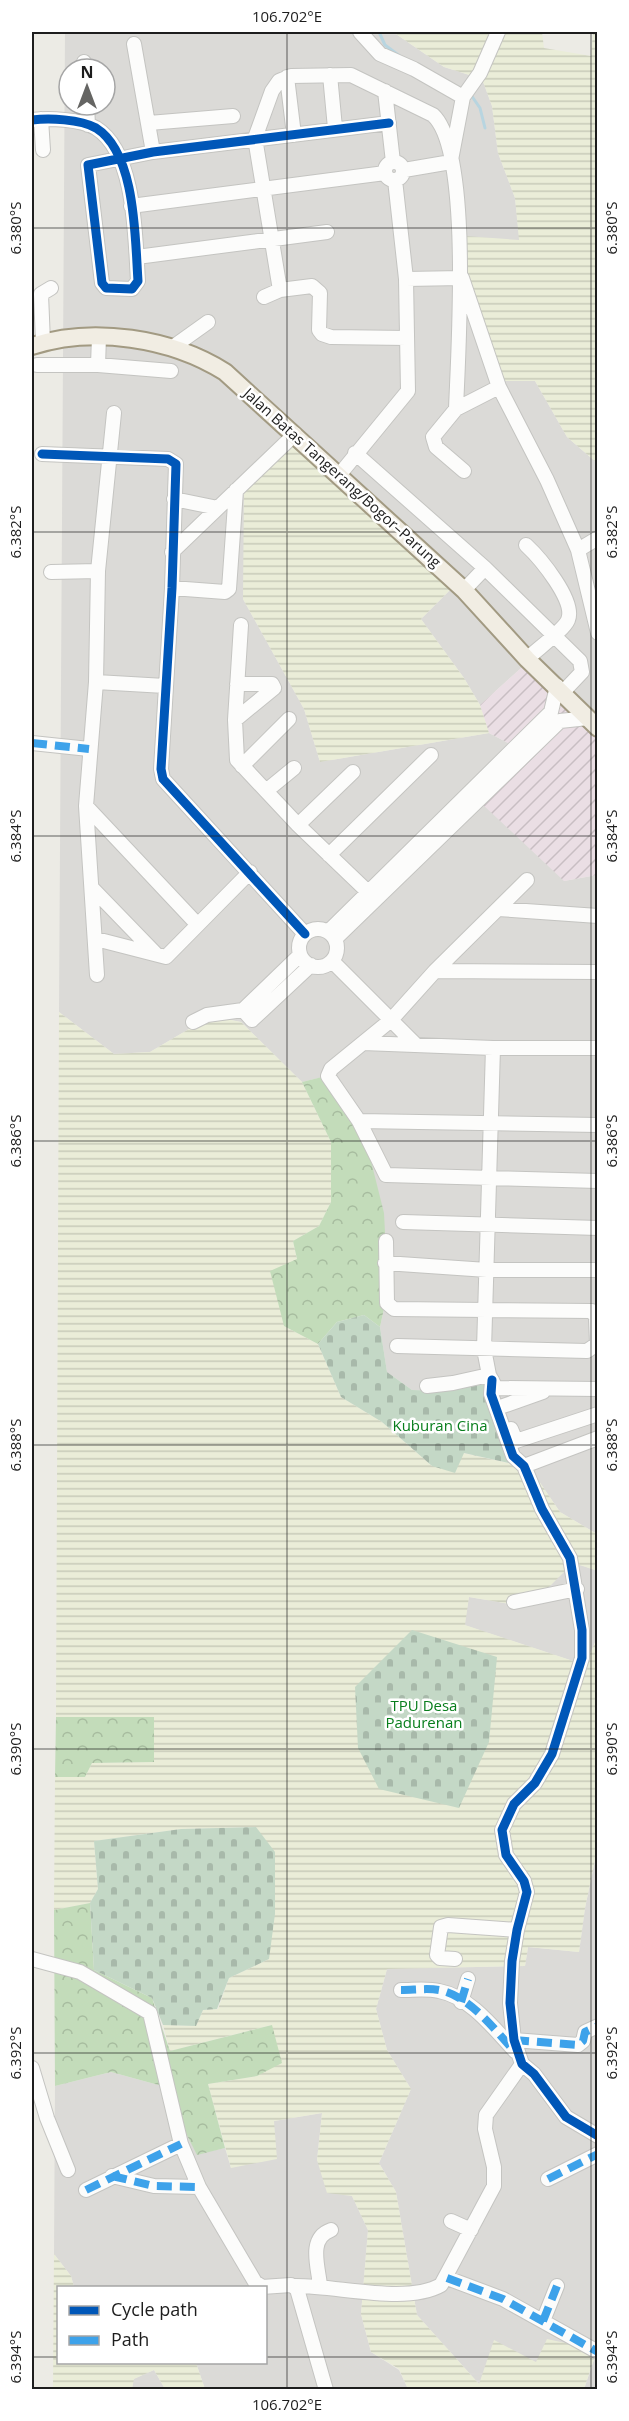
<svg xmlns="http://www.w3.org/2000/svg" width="629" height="2421" font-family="'Open Sans',sans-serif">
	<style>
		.residential { fill: #dbdad7; fill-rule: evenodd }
		.industrial { fill: url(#industrial-furrows) }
		.farmland { fill: url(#farmland-rules) }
		.forest { fill: url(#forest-crowns) }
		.cemetery { fill: url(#cemetery-stones) }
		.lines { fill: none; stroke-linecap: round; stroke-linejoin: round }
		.stream { stroke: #b8d5e0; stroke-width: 3 }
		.minor-casing { stroke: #c4c4c1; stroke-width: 16 }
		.major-casing { stroke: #a29a82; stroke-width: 20 }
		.minor { stroke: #fcfcfb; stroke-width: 14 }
		.major { stroke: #f1ede3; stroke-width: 16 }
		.quiet { stroke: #3da2ea; stroke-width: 8; stroke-dasharray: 15 8; stroke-linecap: butt }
		.cycleway-casing { stroke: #fff; stroke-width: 13 }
		.cycleway { stroke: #0057b8; stroke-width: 9 }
		.ticks { fill: none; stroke: #1d1d1d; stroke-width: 1.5; stroke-opacity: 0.45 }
		.labels { text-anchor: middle; stroke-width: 5; stroke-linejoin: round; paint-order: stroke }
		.street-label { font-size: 15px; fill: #1d1d1d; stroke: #fff }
		.park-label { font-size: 15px; fill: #087e1c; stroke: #fff }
		.neatline { fill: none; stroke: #1d1d1d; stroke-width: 2 }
		.ticks-label { font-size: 15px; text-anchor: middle; fill: #1d1d1d }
	</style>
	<defs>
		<pattern id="industrial-furrows" width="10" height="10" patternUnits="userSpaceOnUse" patternTransform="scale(1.5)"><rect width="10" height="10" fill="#eadee4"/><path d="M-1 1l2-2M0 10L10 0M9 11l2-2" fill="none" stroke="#c8bec3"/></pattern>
		<pattern id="farmland-rules" width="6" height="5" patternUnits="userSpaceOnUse" patternTransform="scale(1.5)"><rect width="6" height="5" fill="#eaedd8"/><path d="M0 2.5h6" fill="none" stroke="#c8cbb9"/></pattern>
		<pattern id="forest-crowns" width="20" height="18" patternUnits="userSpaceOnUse" patternTransform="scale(1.5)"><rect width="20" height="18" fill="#c3dcba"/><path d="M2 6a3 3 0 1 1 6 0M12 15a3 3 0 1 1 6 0" fill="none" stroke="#a7bc9f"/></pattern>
		<pattern id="cemetery-stones" width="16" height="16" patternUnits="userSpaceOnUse" patternTransform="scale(1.5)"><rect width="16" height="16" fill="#c4d8c6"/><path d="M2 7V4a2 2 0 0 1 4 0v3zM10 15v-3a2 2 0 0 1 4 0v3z" fill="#a8b9aa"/></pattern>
	</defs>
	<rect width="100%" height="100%" fill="#ecebe5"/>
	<path class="residential" d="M65 32H393L444 67 482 79 492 106 498 153 515 198 535 381 567 437 597 463V731L529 661 480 705 464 678 421 619 458 582 243 599 304 709 320 762 489 733 531 755 564 881 597 875V1534L560 1512 530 1468 523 1466 491 1383 445 1391 412 1390 387 1372 380 1327 388 1290 327 1076 302 1082 241 1022 211 1016 150 1052 114 1054 59 1012ZM69 69H105V105H69Z
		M573 1562 595 1570 598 1584 597 1638 585 1665 464 1625 469 1597 510 1604Z
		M597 1851V2350L536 2363 480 2385 417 2315 396 2192 379 2163 411 2089 387 2050 376 2009 387 1969 525 1966 528 1947 579 1952 585 1908Z
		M111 2072 162 2086 197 2154 225 2148 231 2168 274 2121 322 2113 317 2160 352 2196 368 2230 361 2314 371 2352 399 2370 408 2389H205L196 2363 266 2362V2288L74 2287 71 2276 54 2254 55 2086Z
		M597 2351V2389H584Z
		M154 2370 165 2389 132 2390 133 2379Z"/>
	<path class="industrial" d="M529 661 597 731V875L564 881 481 803 531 755 489 733 480 705Z"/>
	<path class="farmland" d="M393 32H542L544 48 591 56 593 32H597V463L567 437 535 381H502L468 279 465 236 519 240 515 198 498 153 492 106 482 79 444 67Z
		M301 435 458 582 421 619 464 678 480 705 489 733 320 762 304 709 243 599 244 486Z
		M59 1012 114 1054 150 1052 211 1016 241 1022 302 1082 331 1142V1202L319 1226 293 1241 297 1259 284 1326 318 1344 341 1397 382 1422 432 1466 463 1453 530 1468 560 1512 597 1534V1584L595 1570 573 1563 537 1599 510 1604 469 1597 465 1625 585 1665 597 1638V1851L585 1908 579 1952 528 1947 525 1966 387 1969 376 2009 387 2050 411 2089 379 2163 396 2192 417 2315 479 2384 494 2340 536 2362 547 2339 597 2350 584 2389H408L399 2369 371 2352 361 2314 368 2230 352 2196 327 2193 317 2160 322 2113 274 2121 277 2159 231 2168 208 2084 257 2076 271 2025 170 2051 163 2025 196 2026 203 2010 218 2009 229 1978 269 1959 256 1827 181 1829 94 1841 98 1889 90 1903 54 1910 55 1777H85L92 1763 154 1762V1717H56Z
		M54 2254 71 2276 74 2287 58 2288V2362L196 2363 205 2389H165L154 2370 134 2379 132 2389H53Z"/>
	<path class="forest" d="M326 1076 366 1141 384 1213 388 1290 380 1327 364 1315 337 1322 318 1344 284 1326 270 1271 297 1259 293 1241 319 1226 331 1202V1142L302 1082Z
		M56 1717H154V1762L92 1763 85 1777H55Z
		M90 1903 94 1970 152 1998 170 2051 272 2025 282 2063 257 2076 208 2084 225 2148 197 2155 162 2086 111 2072 55 2086 54 1910Z"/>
	<path class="cemetery" d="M364 1315 380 1327 387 1372 412 1390 445 1391 491 1383 523 1466 464 1453 455 1473 432 1466 382 1422 341 1397 318 1344 337 1322Z
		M412 1630 497 1657 489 1742 459 1808 379 1789 358 1748 355 1687Z
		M256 1827 275 1852V1914L269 1959 229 1978 217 2009 203 2010 196 2026 163 2025 152 1998 94 1970 90 1903 98 1889 94 1841 181 1829Z"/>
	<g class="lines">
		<path class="stream" d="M379 32 385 45 401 57
			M471 95 480 108 485 128"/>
		<defs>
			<path id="minor" d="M360 32 380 54 414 69 463 97
				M134 44 153 152
				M84 62 85 69
				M330 75 335 128
				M287 77 294 135
				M385 91 393 162
				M87 105 88 125
				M41 119 43 150
				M32 120C49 118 80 119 96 128 136 153 135 238 138 281L132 289 106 288 102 283 88 165 153 152 389 123
				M149 123 233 116
				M451 160 463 97 480 73 498 32
				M385 171a9 9 0 1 1 18 0a9 9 0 1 1-18 0Z
				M404 170 451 162
				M131 206 385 173
				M137 257 327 232
				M406 279 462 278 499 387 547 480 578 550 598 633
				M280 290 255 138 272 91 279 81 291 76 351 75 433 115C472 151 458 353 456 409
				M264 297 280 290 312 286 320 293 319 330 322 334 331 337 407 338
				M43 342 41 294 51 288
				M173 347 208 322
				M37 365H98L171 371
				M98 365 99 337
				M355 453 485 568 580 661 582 672 563 692
				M42 454 168 459 176 464 172 588 161 769 163 779 305 934
				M464 471 436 447 433 437 456 409 499 387
				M340 474 408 391 406 279 395 180
				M174 499 218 508
				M526 545C540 558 576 601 568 620 564 630 536 650 527 659
				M578 550 598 538
				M172 552 295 434
				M51 572 98 571
				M172 588 225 592 229 589 236 490
				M464 590 485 568
				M241 625 235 720 237 760 298 825 368 892
				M96 682 165 686
				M235 720 274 688 272 684H237
				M32 743 89 749
				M242 766 289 719
				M266 791 294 768
				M86 806 197 924
				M298 825 353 772
				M329 855 431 755
				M527 880 435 971 391 1020 331 1069 328 1076 359 1121 386 1175 598 1181
				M93 889 156 954
				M498 909 598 916
				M299 948a19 19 0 1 1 38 0a19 19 0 1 1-38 0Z
				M328 932 551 712 557 686
				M96 939 166 957 250 872
				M335 939 560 721 588 718
				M300 955 243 1010 252 1020 311 965
				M332 961 416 1045
				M435 971 598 972
				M97 975 86 806 96 682 98 571 114 413
				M193 1022 207 1015 243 1010
				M363 1043 493 1048H598
				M493 1048 484 1349 489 1375 496 1388
				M359 1121 598 1125
				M403 1222 598 1228
				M386 1241 387 1303 394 1309 592 1311 596 1317 597 1344 587 1351 397 1346
				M385 1263 487 1270H598
				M492 1380 491 1394 513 1456 524 1466 542 1509 570 1558 582 1630V1658L552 1754 535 1783 514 1804 502 1830 506 1855 524 1881 527 1892 517 1930 512 1961 510 2003 514 2040 522 2064 534 2074 566 2117 598 2136
				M427 1386 453 1383 489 1375
				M496 1388 598 1389
				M503 1406 543 1392
				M511 1429 516 1441 598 1414
				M524 1466 598 1438
				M514 1602 577 1589
				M32 1959 80 1972 150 2013 181 2144 199 2187 255 2282 262 2287 291 2285 297 2289 326 2390
				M455 1959 440 1958 437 1955 441 1927 448 1925 517 1930
				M401 1990C414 1990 427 1988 439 1991 471 1997 495 2030 516 2052
				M461 2002 468 1979
				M514 2040 578 2045 583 2041 585 2032 598 2026
				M32 2068 47 2118 68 2170
				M112 2176 154 2186 199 2187
				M548 2179 598 2154
				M86 2190 181 2144
				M451 2221 471 2230
				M447 2278 503 2299 598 2352
				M320 2285C318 2266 308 2238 331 2230
				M294 2286C336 2285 406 2305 441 2285L494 2186V2167L485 2129 486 2115 522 2064
				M543 2321 557 2286"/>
			<path id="major" d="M32 346C93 326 171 338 225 372L464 590 527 659 598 728"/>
		</defs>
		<use href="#minor" class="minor-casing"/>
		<use href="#major" class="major-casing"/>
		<use href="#minor" class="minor"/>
		<use href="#major" class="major"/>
		<path class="quiet" d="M32 743 89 749
			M401 1990C414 1990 427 1988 439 1990 470 1996 495 2030 515 2052
			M461 2002 468 1979
			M514 2040 578 2045 583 2041 585 2032 598 2026
			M112 2176 154 2186 199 2187
			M548 2179 598 2154
			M86 2190 181 2144
			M447 2278 503 2299 598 2352
			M543 2321 557 2286"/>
		<defs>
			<path id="cycleway" d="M32 120C49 118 80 119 96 128 136 153 135 238 138 281L132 289 106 288 102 283 88 165 153 152 389 123
				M42 454 168 459 176 464 172 588 161 769 163 779 305 934
				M492 1380 491 1394 513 1456 524 1466 542 1509 570 1558 582 1630V1658L552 1754 535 1783 514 1804 502 1830 506 1855 524 1881 527 1892 517 1930 512 1961 510 2003 514 2040 522 2064 534 2074 566 2117 598 2136"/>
		</defs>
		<use href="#cycleway" class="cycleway-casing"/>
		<use href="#cycleway" class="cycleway"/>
	</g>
	<path class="ticks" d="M287 32V2390M591 32V2390M32 228H598M32 532H598M32 836H598M32 1141H598M32 1445H598M32 1749H598M32 2053H598M32 2357H58M266 2357H598"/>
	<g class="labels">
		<g class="street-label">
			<text transform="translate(342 478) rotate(42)" y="5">Jalan Batas Tangerang/Bogor–Parung</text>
		</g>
		<g class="park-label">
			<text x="440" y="1431">Kuburan Cina</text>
			<text x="424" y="1711">TPU Desa<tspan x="424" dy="17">Padurenan</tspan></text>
		</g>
	</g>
	<rect width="629" height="2421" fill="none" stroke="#ffffff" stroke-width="66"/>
	<rect x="57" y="2286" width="210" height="78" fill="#ffffff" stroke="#a5a5a5" stroke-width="1.5"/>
	<rect x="69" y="2306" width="30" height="9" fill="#0057b8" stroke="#a5a5a5" stroke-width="1.5"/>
	<text x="111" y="2316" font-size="18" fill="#1d1d1d">Cycle path</text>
	<rect x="69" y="2336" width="30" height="9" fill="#3da2ea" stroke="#a5a5a5" stroke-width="1.5"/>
	<text x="111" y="2346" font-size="18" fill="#1d1d1d">Path</text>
	<g transform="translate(87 87)"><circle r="28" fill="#ffffff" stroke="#a5a5a5" stroke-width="1.5"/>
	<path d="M0-4.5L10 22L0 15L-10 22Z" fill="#656563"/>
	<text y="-9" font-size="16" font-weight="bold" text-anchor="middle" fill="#1d1d1d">N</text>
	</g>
	<rect x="33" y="33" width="563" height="2355" class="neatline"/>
	<g class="ticks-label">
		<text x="287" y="22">106.702°E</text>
		<text transform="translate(16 228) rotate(-90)" y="5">6.380°S</text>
		<text transform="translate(612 228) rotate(-90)" y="5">6.380°S</text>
		<text transform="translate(16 532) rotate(-90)" y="5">6.382°S</text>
		<text transform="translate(612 532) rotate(-90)" y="5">6.382°S</text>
		<text transform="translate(16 836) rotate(-90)" y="5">6.384°S</text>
		<text transform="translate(612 836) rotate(-90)" y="5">6.384°S</text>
		<text transform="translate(16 1141) rotate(-90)" y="5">6.386°S</text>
		<text transform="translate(612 1141) rotate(-90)" y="5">6.386°S</text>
		<text transform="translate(16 1445) rotate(-90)" y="5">6.388°S</text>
		<text transform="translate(612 1445) rotate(-90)" y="5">6.388°S</text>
		<text transform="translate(16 1749) rotate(-90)" y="5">6.390°S</text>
		<text transform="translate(612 1749) rotate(-90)" y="5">6.390°S</text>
		<text transform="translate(16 2053) rotate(-90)" y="5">6.392°S</text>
		<text transform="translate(612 2053) rotate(-90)" y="5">6.392°S</text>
		<text transform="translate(16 2357) rotate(-90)" y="5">6.394°S</text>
		<text transform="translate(612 2357) rotate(-90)" y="5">6.394°S</text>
		<text x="287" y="2410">106.702°E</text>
	</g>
</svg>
